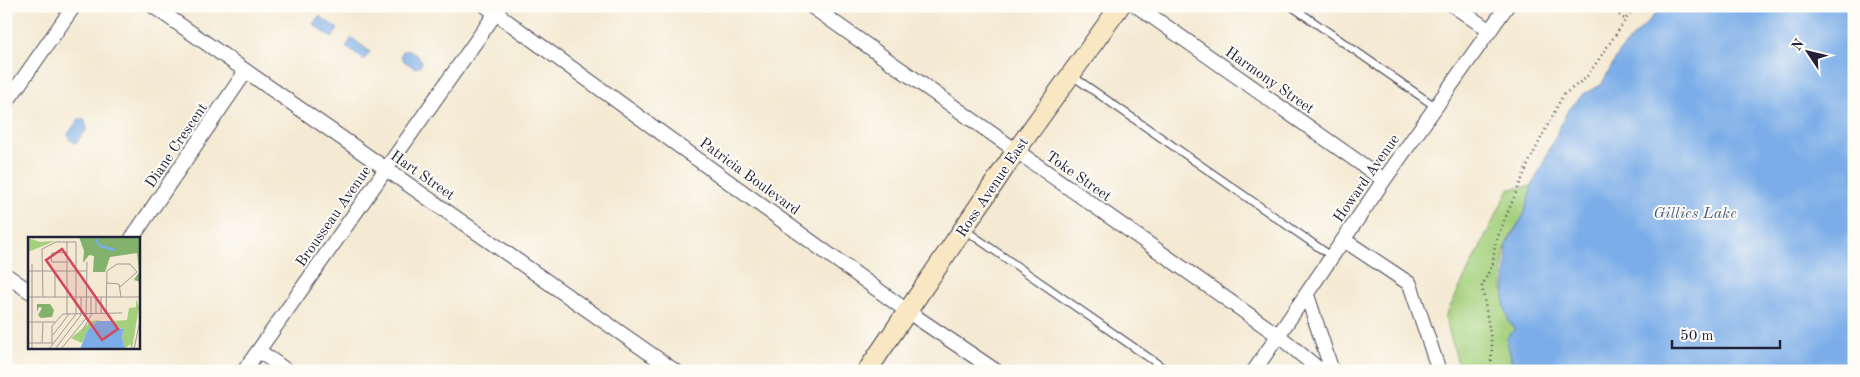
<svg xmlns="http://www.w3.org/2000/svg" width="1860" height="377" font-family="'Old Standard TT',serif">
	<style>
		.green { fill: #a4d07d; stroke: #63795c }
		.water { fill: #7cade8; stroke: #4f6892 }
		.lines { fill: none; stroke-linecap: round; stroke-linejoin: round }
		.service-casing { stroke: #424052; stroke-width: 9 }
		.minor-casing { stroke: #424052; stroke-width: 16 }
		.secondary-casing { stroke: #424052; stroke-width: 21 }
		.path { stroke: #424052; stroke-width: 2.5; stroke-dasharray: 1 4; stroke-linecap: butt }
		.service { stroke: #fff; stroke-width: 7 }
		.minor { stroke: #fff; stroke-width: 14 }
		.secondary { stroke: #f9e7c3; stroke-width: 19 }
		.labels { text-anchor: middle; stroke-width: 4; stroke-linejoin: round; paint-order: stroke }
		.street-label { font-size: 15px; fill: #22223b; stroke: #fdfcf7 }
		.water-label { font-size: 16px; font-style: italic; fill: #465a80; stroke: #fdfcf7 }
		.inset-river { fill: none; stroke: #7cade8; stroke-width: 2.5 }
		.inset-road { fill: none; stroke: #a09996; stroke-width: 1 }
		.view { fill: #d1495b; fill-opacity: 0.15; stroke: #d1495b; stroke-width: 2.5 }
		.inset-edge { fill: none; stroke: #22223b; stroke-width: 2.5 }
	</style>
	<rect width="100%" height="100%" fill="#fdfcf7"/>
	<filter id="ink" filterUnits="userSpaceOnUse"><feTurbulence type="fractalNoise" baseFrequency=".02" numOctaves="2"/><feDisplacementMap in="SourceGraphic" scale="10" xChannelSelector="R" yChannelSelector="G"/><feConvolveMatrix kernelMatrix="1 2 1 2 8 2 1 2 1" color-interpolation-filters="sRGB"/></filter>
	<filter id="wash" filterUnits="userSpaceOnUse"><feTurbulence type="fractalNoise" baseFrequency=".0096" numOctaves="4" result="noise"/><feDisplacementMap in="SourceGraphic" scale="20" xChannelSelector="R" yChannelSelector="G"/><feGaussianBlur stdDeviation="1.12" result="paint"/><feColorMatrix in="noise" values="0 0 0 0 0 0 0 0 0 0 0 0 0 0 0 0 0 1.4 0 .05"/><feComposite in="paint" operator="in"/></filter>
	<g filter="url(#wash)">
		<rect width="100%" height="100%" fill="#f4e9d2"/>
		<path class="green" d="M1667 6H1727L1701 10Z
			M1532 186C1529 195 1528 207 1523 216 1519 225 1510 233 1507 243 1500 263 1501 314 1515 330L1510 359 1515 371H1460L1445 317 1509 189Z"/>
		<path class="water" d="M1663 6 1701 10 1727 6H1854V371H1515L1506 339 1515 329 1509 322 1504 305 1507 243 1524 215 1532 186 1567 112 1583 94 1601 85 1621 50Z
			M319 16 338 29 332 38 313 24Z
			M352 38 370 52 364 60 346 47Z
			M408 49 421 59 422 63 419 67 415 68 404 61 401 56 403 51Z
			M79 119H84L87 129 76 143 70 140 68 134Z"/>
	</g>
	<g filter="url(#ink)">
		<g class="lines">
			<defs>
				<path id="service" d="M1291 6 1436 107
					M1071 75 1331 256
					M965 230 1168 371"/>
				<path id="minor" d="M153 6 675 371
					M486 6 907 311 996 371
					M811 6 1279 336 1321 371
					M1137 6 1384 180
					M1454 6 1490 31
					M6 103 74 6
					M132 238 246 71
					M1344 240 1410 284 1439 371
					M6 275 29 291
					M1307 295 1332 371
					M259 351 287 371
					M244 371 500 7
					M1254 371 1384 180 1507 6"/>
				<path id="secondary" d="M867 371 1016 151 1120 6"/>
			</defs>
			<use href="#service" class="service-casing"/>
			<use href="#minor" class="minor-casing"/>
			<use href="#secondary" class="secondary-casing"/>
			<path class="path" d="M1607 6 1626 20
				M1491 371 1492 346 1482 286 1493 263 1495 245 1501 228 1530 160 1563 95 1586 78 1635 6"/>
			<use href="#service" class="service"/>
			<use href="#minor" class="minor"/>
			<use href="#secondary" class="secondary"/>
		</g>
	</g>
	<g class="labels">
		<g class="street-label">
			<text transform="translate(1270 80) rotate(35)" y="5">Harmony Street</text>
			<text transform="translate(176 145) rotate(-56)" y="5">Diane Crescent</text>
			<text transform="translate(423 175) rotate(35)" y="5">Hart Street</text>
			<text transform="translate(750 176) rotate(36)" y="5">Patricia Boulevard</text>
			<text transform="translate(1079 176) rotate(35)" y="5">Toke Street</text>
			<text transform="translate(1366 178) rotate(-55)" y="5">Howard Avenue</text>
			<text transform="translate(992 187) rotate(-56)" y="5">Ross Avenue East</text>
			<text transform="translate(333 216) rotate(-55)" y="5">Brousseau Avenue</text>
		</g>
		<g class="water-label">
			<text x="1695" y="218">Gillies Lake</text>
		</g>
	</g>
	<g transform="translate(28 237)">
		<rect width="112" height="112" fill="#f4e9d2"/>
		<path d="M0 1 12 5 27 4 0 15ZM108 62 111 70 104 112 102 107 97 112 94 100 96 92 91 91 84 84 99 83 101 71 108 70ZM72 83 63 89 54 106 43 101 64 84Z" fill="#a4d07d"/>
		<path d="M51 0H112V45L106 43 111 35 109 16 82 20 77 35H65L66 19 61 18 55 26 56 14ZM9 67H22L26 73 24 80 13 81 10 78 14 71 11 70 9 75Z" fill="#83b26c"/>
		<path d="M69 84H84L90 91 96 92 94 100 97 112H52L60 93Z" fill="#7cade8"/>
		<path class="inset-river" d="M67 0 72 9 87 13"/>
		<path class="inset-road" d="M39 4V77M39 15 24 16 23 21 24 25H39M0 34H58M27 34V60M79 46 91 47 93 60M0 60H113M15 60 14 12 28 5H48V77L21 112M63 60V77M73 60V77M68 77V60M78 77 79 34 89 27H102L109 35 92 50M58 81 59 25M0 85H27M54 94 64 77M25 98 41 77M0 106H25M14 106 15 86M24 106V89L35 77 94 76M4 112V27M27 112 53 78V60M33 112 59 80M106 112 113 79"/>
		<path class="view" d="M34 12 90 92 74 103 18 23Z"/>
		<rect width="112" height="112" class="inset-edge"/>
	</g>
	<rect width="1860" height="377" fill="none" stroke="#fdfcf7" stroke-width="25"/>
	<g transform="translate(1808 52) rotate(305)" stroke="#fdfcf7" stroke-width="4" paint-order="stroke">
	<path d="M0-4L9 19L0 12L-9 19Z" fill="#22223b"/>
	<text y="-8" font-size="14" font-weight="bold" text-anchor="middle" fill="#22223b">N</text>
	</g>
	<path d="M1672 340v8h108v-8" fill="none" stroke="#22223b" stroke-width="2.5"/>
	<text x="1680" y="340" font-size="15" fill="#22223b" stroke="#fdfcf7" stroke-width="4" paint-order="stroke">50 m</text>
</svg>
